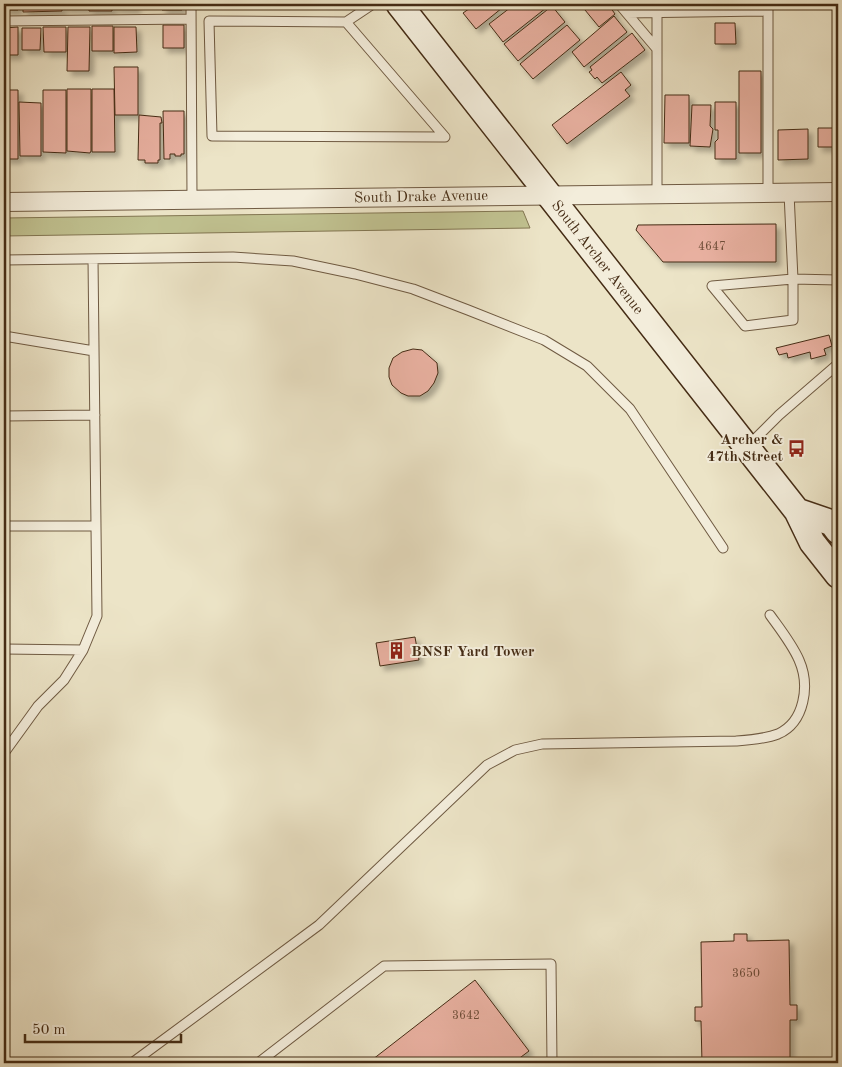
<svg xmlns="http://www.w3.org/2000/svg" width="842" height="1067" font-family="'Old Standard TT',serif">
	<style>
		.green { fill: #c0c190; stroke: #827652 }
		.building { fill: #e8b0a0; stroke: #452c15; filter: url(#shadow) }
		.lines { fill: none; stroke-linecap: round; stroke-linejoin: round }
		.service-casing { stroke: #6f5a42; stroke-width: 11 }
		.minor-casing { stroke: #6f5a42; stroke-width: 20 }
		.secondary-casing { stroke: #452c15; stroke-width: 28 }
		.service { stroke: #f3eddb; stroke-width: 9 }
		.minor { stroke: #f3eddb; stroke-width: 18 }
		.secondary { stroke: #f3eddb; stroke-width: 25 }
		.labels { text-anchor: middle; stroke-width: 4; stroke-linejoin: round; paint-order: stroke }
		.number-label { font-size: 12px; fill: #6e4d38 }
		.street-label { font-size: 15px; fill: #452c15; stroke: #f3eddb }
		.poi-label { font-size: 15px; font-weight: bold; fill: #452c15; stroke: #f3eddb; text-anchor: end }
	</style>
	<defs>
		<filter id="shadow"><feDropShadow dx="4.5" dy="4.5" stdDeviation="2.5" flood-color="#0004"/></filter>
	</defs>
	<rect width="100%" height="100%" fill="#ece4c7"/>
	<filter id="stains"><feTurbulence type="fractalNoise" baseFrequency=".004" numOctaves="4"/><feColorMatrix values="0 0 0 0 .2 0 0 0 0 .09 0 0 0 0 .02 0 0 0 .5 -.17"/></filter>
	<radialGradient id="worn" r=".72"><stop offset=".6" stop-color="#630" stop-opacity="0"/><stop offset="1" stop-color="#630" stop-opacity=".3"/></radialGradient>
	<path class="green" d="M523 211 530 228 4 236V218Z"/>
	<path class="building" d="M4 4H18V10H4Z
		M23 4H62V11L23 12Z
		M64 4H88V8H64Z
		M89 4H112V11H89Z
		M114 4H136V9L114 8Z
		M162 4H182V10H162Z
		M476 4H507L476 29 463 13Z
		M515 4H551L503 42 489 24Z
		M592 4H608L615 14 599 27 585 10Z
		M552 6 565 22 518 61 504 44Z
		M614 16 627 32 584 67 572 52Z
		M715 23H735L736 44H715Z
		M163 25H184V48H163Z
		M567 25 580 40 533 79 520 64Z
		M92 26H113V51H92Z
		M18 27V55H4V28Z
		M43 27H66V52H44Z
		M68 27H90L89 71H67Z
		M114 27H136L137 52 114 53Z
		M22 28H41L40 50H22Z
		M632 33 645 50 602 83 597 77 595 79 589 72 592 70 590 67Z
		M114 67H138V115H115Z
		M739 71H761V153H739Z
		M621 72 631 85 625 90 630 96 567 144 552 125Z
		M67 89H91V151L90 153 67 151Z
		M92 89H114L115 152H92Z
		M4 90H18V159H4Z
		M43 90H66V153L43 152Z
		M665 95H689V143H664Z
		M19 102 41 103V156H20Z
		M715 102H736V159H715V142L718 139V130H715Z
		M692 105H711L710 126 713 129 710 147 690 146Z
		M163 111H184V154H181V156H175V154H170V159H164Z
		M139 115 161 117 162 123H160V160H158V163H145V160H138Z
		M818 128H836V147H818Z
		M808 129V159L778 160V130Z
		M776 224V262H663L636 230 638 225Z
		M829 335 832 346 824 349 826 355 811 359 810 352 788 358 787 353 779 355 776 348Z
		M413 349 422 350 437 363 438 373 434 383 428 391 420 396H408L401 393 392 385 389 377V368L393 358 402 352Z
		M415 637 419 660 380 666 376 643Z
		M734 934H747V941L789 940 790 1005H797V1020H790V1063H702L701 1021H695V1007H702L701 942 734 941Z
		M475 980 529 1051 513 1063H368Z"/>
	<g class="lines">
		<defs>
			<path id="service" d="M191 4 192 199
				M619 4 657 49
				M627 13 768 11
				M657 13V194
				M4 21 191 19
				M346 22 209 21 212 136 445 137 346 22 373 4
				M768 193V4
				M789 193 793 279 838 280
				M4 260 233 257 293 261 355 274 413 289 468 310 544 340 587 366 630 409 723 548
				M793 279V320L745 326 712 286Z
				M4 336 94 351
				M4 416 95 415
				M748 446 779 415 838 364
				M4 526H96
				M4 649 83 650
				M4 753 38 706 64 680 83 650 97 616 93 259
				M132 1063 319 925 487 765 515 750 542 744 736 741C750 740 765 739 778 734 805 722 810 685 799 660 792 644 780 629 770 615
				M258 1063 384 966 551 964 552 1063"/>
			<path id="minor" d="M4 202 838 192"/>
			<path id="secondary" d="M399 4 797 511 812 542 838 575
				M797 511 832 523 838 531"/>
		</defs>
		<use href="#service" class="service-casing"/>
		<use href="#minor" class="minor-casing"/>
		<use href="#secondary" class="secondary-casing"/>
		<use href="#service" class="service"/>
		<use href="#minor" class="minor"/>
		<use href="#secondary" class="secondary"/>
	</g>
	<defs>
		<symbol id="bus-bare" viewBox="-9 -9 18 18"><path d="M-5-6H5V4H4V6H2V4H-2V6H-4V4H-5ZM-3.5-4V0h7V-4ZM-3.5 1.2v1.5H-2V1.2ZM2 1.2v1.5H3.5V1.2Z" fill="#8f2418" stroke="#f3eddb" stroke-width="2.5" paint-order="stroke"/></symbol>
		<symbol id="building-bare" viewBox="-9 -9 18 18"><path d="M-4-6H4V6H1V3H-1V6H-4ZM-2.5-4.3h1.7v1.8h-1.7ZM.8-4.3h1.7v1.8H.8ZM-2.5-1h1.7V.8h-1.7ZM.8-1h1.7V.8H.8Z" fill="#8f2418" stroke="#f3eddb" stroke-width="2.5" paint-order="stroke"/></symbol>
	</defs>
	<g fill-rule="evenodd">
		<use href="#bus-bare" x="784" y="436" width="25" height="25"/>
		<use href="#building-bare" x="384" y="638" width="25" height="25"/>
	</g>
	<g class="labels">
		<g class="number-label">
			<text x="712" y="250">4647</text>
			<text x="746" y="977">3650</text>
			<text x="466" y="1019">3642</text>
		</g>
		<g class="street-label">
			<text transform="translate(421 196) rotate(-1)" y="5">South Drake Avenue</text>
			<text transform="translate(598 257) rotate(52)" y="5">South Archer Avenue</text>
		</g>
		<g class="poi-label">
			<text x="783" y="444">Archer &amp;<tspan x="783" dy="17">47th Street</tspan></text>
			<text x="411" y="656" text-anchor="start">BNSF Yard Tower</text>
		</g>
	</g>
	<rect width="842" height="1067" fill="none" stroke="#ece4c7" stroke-width="20"/>
	<rect x="5" y="5" width="832" height="1057" fill="none" stroke="#452c15" stroke-width="2.5"/>
	<rect x="10" y="10" width="822" height="1047" fill="none" stroke="#452c15"/>
	<path d="M25 1034v8h156v-8" fill="none" stroke="#452c15" stroke-width="2.5"/>
	<text x="32" y="1034" font-size="15" fill="#452c15" stroke="#f3eddb" stroke-width="4" paint-order="stroke">50 m</text>
	<rect width="100%" height="100%" filter="url(#stains)"/>
	<rect width="100%" height="100%" fill="url(#worn)"/>
</svg>
